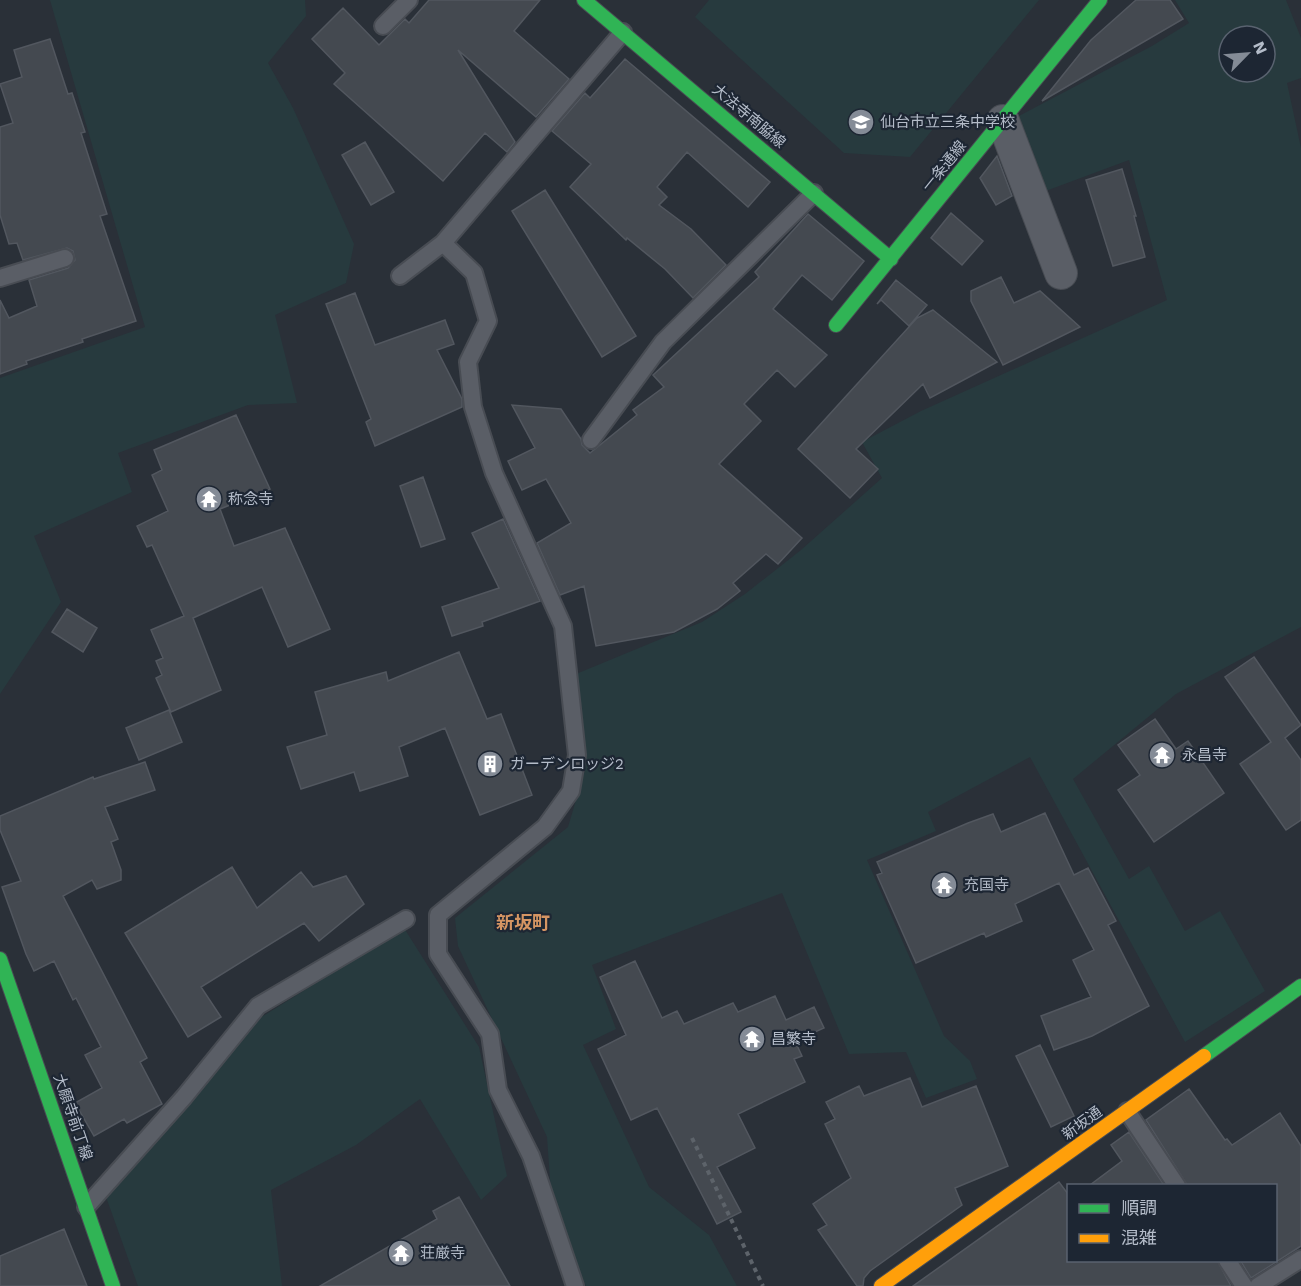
<svg xmlns="http://www.w3.org/2000/svg" width="1301" height="1286" font-family="'Work Sans','Noto Sans JP',sans-serif">
	<style>
		.green { fill: #273a3e; fill-rule: evenodd }
		.building { fill: #444950; stroke: #52575f; stroke-width: 1.5 }
		.lines { fill: none; stroke-linecap: round; stroke-linejoin: round }
		.lane-casing { stroke: #484c53; stroke-width: 20 }
		.street-casing { stroke: #484c53; stroke-width: 34 }
		.fast-casing { stroke: #484c53; stroke-width: 16 }
		.slow-casing { stroke: #484c53; stroke-width: 16 }
		.path { stroke: #5d636a; stroke-width: 4; stroke-dasharray: 4.5 4.5; stroke-linecap: butt }
		.lane { stroke: #5a5e66; stroke-width: 16 }
		.street { stroke: #5a5e66; stroke-width: 32 }
		.fast { stroke: #30b455; stroke-width: 14 }
		.slow { stroke: #ff9f0a; stroke-width: 14 }
		.labels { text-anchor: middle; stroke-width: 4.5; stroke-linejoin: round; paint-order: stroke }
		.street-label { font-size: 15px; fill: #b4bcc9; stroke: #1d2633 }
		.poi-label { font-size: 15px; fill: #b4bcc9; stroke: #1d2633; text-anchor: start }
		.quarter-label { font-size: 18px; font-weight: bold; fill: #d59563; stroke: #1d2633 }
	</style>
	<rect width="100%" height="100%" fill="#2a3038"/>
	<path class="green" d="M50 0H305L306 16 268 63 293 108 354 244 346 283 275 315 297 403 248 405 118 453 132 492 34 536 61 602 0 694V378L145 327Z
		M709 0H1039L910 157 844 153 695 17Z
		M1175 0H1286L1301 38V78L1287 83 1301 148V627L1176 694 1073 779 1129 879 1149 866 1185 931 1220 911 1265 991 1185 1042 1030 757 928 812 936 831 867 860 944 1036 970 1061 977 1079 926 1098 906 1052 849 1054 782 893 592 965 616 1029 583 1045 649 1187 709 1235 737 1286H586L552 1207 547 1137 458 946 455 918 568 827 585 770 576 674 702 622 745 594 801 550 882 478 862 442 921 411 1167 300 1129 160 1043 192 1015 118 1152 46 1189 23ZM1229 36H1265V72H1229Z
		M404 928 479 1047 507 1176 481 1200 420 1099 356 1145 271 1190 282 1286H138L106 1197 260 1018Z"/>
	<path class="building" d="M429 0H540L514 31 569 79 536 117 458 50 515 142 507 152 485 133 443 181 334 84 345 73 312 39 343 8 379 45 405 19 409 23Z
		M1136 0H1170L1183 19 1042 101 1091 40Z
		M50 39 68 94 72 93 85 132 81 133 107 214 100 216 136 321 82 339 83 342 26 361 27 364 0 374V300L9 318 37 306 29 280 68 268 75 260 73 251 67 248 23 260 17 243 9 244 0 215V127L13 123 0 84 22 77 14 50Z
		M625 59 770 182 748 207 687 152 657 187 667 197 659 205 691 229 726 265 693 298 665 269 627 238 626 240 570 187 591 164 552 131 585 93 590 98Z
		M365 142 394 192 371 205 342 155Z
		M997 156 1012 196 996 205 980 178Z
		M1122 169 1136 216H1134L1145 257 1113 266 1086 180Z
		M545 190 636 336 602 357 512 211Z
		M951 213 983 241 962 265 931 238Z
		M808 214 864 261 832 300 802 275 773 309 827 355 795 387 777 370 744 404 761 421 719 464 802 538 778 564 766 554 733 583 740 591 717 609 674 632 596 646 584 586 560 595 537 543 571 523 546 479 522 490 508 461 535 448 512 405 561 409 581 439 582 445 590 453 637 415 633 410 664 387 653 375 759 277 755 272Z
		M1001 277 1014 303 1040 291 1080 327 1003 365 971 301V291Z
		M896 280 927 305 909 326 881 300 877 304Z
		M355 293 375 345 445 320 454 344 437 350 462 399V407L375 446 366 422 371 419 326 304Z
		M933 310 997 362 930 398 923 384 856 449 878 469 850 498 798 449 917 318Z
		M236 415 270 489 220 509 234 546 285 528 330 629 288 647 262 587 193 618 221 690 171 712 156 678 162 675 156 661 163 658 151 630 184 616 152 545 147 547 137 526 168 511 152 475 162 470 154 450Z
		M423 477 445 539 421 547 400 486Z
		M503 519 540 601 482 622 483 626 452 636 442 607 499 588 472 533Z
		M67 609 97 628 83 652 52 632Z
		M459 652 487 719 501 714 532 795 480 815 445 728 399 747 408 776 360 791 354 772 301 789 287 747 327 735 315 692 386 672 388 681Z
		M1254 657 1301 725 1285 738 1301 760V820L1286 830 1240 764 1271 742 1225 677Z
		M169 710 182 742 139 760 126 728Z
		M1155 719 1176 749 1188 741 1224 793 1154 842 1118 790 1140 775 1118 745Z
		M145 762 155 790 105 807 118 839 111 842 121 870V880L97 889 92 880 63 896 147 1058 140 1062 162 1104 127 1123 124 1119 94 1136 75 1103 102 1088 85 1055 101 1047 76 998 73 1000 54 961 34 971 26 954 2 887 21 881 0 830V816L93 777 94 779Z
		M1045 813 1074 875 1088 868 1116 921 1108 925 1149 1006 1092 1036 1054 1050 1041 1016 1091 997 1073 960 1094 950 1059 883 1015 904 1022 921 986 937 984 933 916 963 877 875 882 873 877 862 968 823 993 814 1001 832Z
		M232 867 257 908 301 872 313 887 346 876 364 904 319 941 304 923 201 987 221 1017 188 1037 125 933Z
		M635 961 662 1018 677 1011 684 1024 733 1003 738 1012 775 996 786 1020 814 1007 824 1028 795 1041 802 1056 794 1059 805 1082 738 1114 755 1148 717 1167 741 1212 717 1224 657 1108 631 1120 598 1049 626 1035 600 977Z
		M1040 1045 1074 1116 1051 1127 1016 1056Z
		M910 1078 922 1107 976 1086 1008 1166 955 1188 962 1205 870 1271 864 1278 863 1286H857L818 1230 827 1225 813 1204 851 1178 825 1124 835 1119 826 1102 859 1086 864 1096Z
		M1189 1089 1225 1140 1227 1139 1232 1145 1280 1113 1301 1146V1246L1251 1278 1240 1260H1275V1185H1187L1146 1120Z
		M1129 1132 1164 1185H1090L1122 1161 1111 1145Z
		M1059 1182 1068 1194V1260H1217L1231 1286H913Z
		M459 1197 510 1286H320L437 1219 433 1211Z
		M64 1229 87 1286H0V1256Z"/>
	<g class="lines">
		<defs>
			<path id="lane" d="M383 26 409 0
				M443 243 474 273 488 321 468 362 473 407 494 473 563 626 577 755 571 791 545 827 438 915V954L490 1034 498 1090 531 1156 575 1286
				M400 276 443 243 623 32
				M0 278 65 258
				M591 440 663 342 814 193
				M1127 1111 1177 1186
				M86 1207 184 1097 258 1006 406 919
				M1227 1260 1244 1286
				M1258 1286 1301 1259"/>
			<path id="street" d="M1003 121 1061 273"/>
			<path id="fast" d="M584 0 891 259
				M836 325 1100 0
				M0 959 113 1286
				M1204 1056 1301 986"/>
			<path id="slow" d="M881 1286 1204 1056"/>
		</defs>
		<use href="#lane" class="lane-casing"/>
		<use href="#street" class="street-casing"/>
		<use href="#fast" class="fast-casing"/>
		<use href="#slow" class="slow-casing"/>
		<path class="path" d="M692 1138 763 1286"/>
		<use href="#lane" class="lane"/>
		<use href="#street" class="street"/>
		<use href="#fast" class="fast"/>
		<use href="#slow" class="slow"/>
	</g>
	<defs>
		<symbol id="school-disc" viewBox="-11 -11 22 22"><circle r="9.5" fill="#848b96" stroke="#1d2633"/><path d="M0-5L7-2L0 1L-7-2ZM-4 1L0 2.5L4 1V4Q0 6-4 4Z" fill="#fff"/></symbol>
		<symbol id="temple-disc" viewBox="-11 -11 22 22"><circle r="9.5" fill="#848b96" stroke="#1d2633"/><path d="M0-6L5-2H3V0L6.5 2.5H4V6H1.5V3h-3V6H-4V2.5H-6.5L-3 0V-2H-5Z" fill="#fff"/></symbol>
		<symbol id="building-disc" viewBox="-11 -11 22 22"><circle r="9.5" fill="#848b96" stroke="#1d2633"/><path d="M-4-6H4V6H1V3H-1V6H-4ZM-2.5-4.3h1.7v1.8h-1.7ZM.8-4.3h1.7v1.8H.8ZM-2.5-1h1.7V.8h-1.7ZM.8-1h1.7V.8H.8Z" fill="#fff"/></symbol>
	</defs>
	<g fill-rule="evenodd">
		<use href="#school-disc" x="846" y="107" width="30" height="30"/>
		<use href="#temple-disc" x="194" y="484" width="30" height="30"/>
		<use href="#temple-disc" x="1147" y="740" width="30" height="30"/>
		<use href="#building-disc" x="475" y="749" width="30" height="30"/>
		<use href="#temple-disc" x="929" y="870" width="30" height="30"/>
		<use href="#temple-disc" x="737" y="1024" width="30" height="30"/>
		<use href="#temple-disc" x="386" y="1238" width="30" height="30"/>
	</g>
	<g class="labels">
		<g class="street-label">
			<text transform="translate(749 116) rotate(40)" y="5">大法寺南脇線</text>
			<text transform="translate(944 166) rotate(-51)" y="5">一条通線</text>
			<text transform="translate(73 1117) rotate(71)" y="5">大願寺前丁線</text>
			<text transform="translate(1082 1123) rotate(-36)" y="5">新坂通</text>
		</g>
		<g class="poi-label">
			<text x="880" y="127">仙台市立三条中学校</text>
			<text x="228" y="504">称念寺</text>
			<text x="1182" y="760">永昌寺</text>
			<text x="510" y="769">ガーデンロッジ2</text>
			<text x="964" y="890">充国寺</text>
			<text x="771" y="1044">昌繁寺</text>
			<text x="420" y="1258">荘厳寺</text>
		</g>
		<g class="quarter-label">
			<text x="523" y="929">新坂町</text>
		</g>
	</g>
	<rect x="1067" y="1184" width="210" height="78" fill="#1d2633" stroke="#59626f" stroke-width="1.5"/>
	<rect x="1079" y="1204" width="30" height="9" fill="#30b455" stroke="#59626f" stroke-width="1.5"/>
	<text x="1121" y="1214" font-size="18" fill="#b4bcc9">順調</text>
	<rect x="1079" y="1234" width="30" height="9" fill="#ff9f0a" stroke="#59626f" stroke-width="1.5"/>
	<text x="1121" y="1244" font-size="18" fill="#b4bcc9">混雑</text>
	<g transform="translate(1247 54) rotate(65)"><circle r="28" fill="#1d2633" stroke="#59626f" stroke-width="1.5"/>
	<path d="M0-4.5L10 22L0 15L-10 22Z" fill="#848b96"/>
	<text y="-9" font-size="16" font-weight="bold" text-anchor="middle" fill="#b4bcc9">N</text>
	</g>
</svg>
